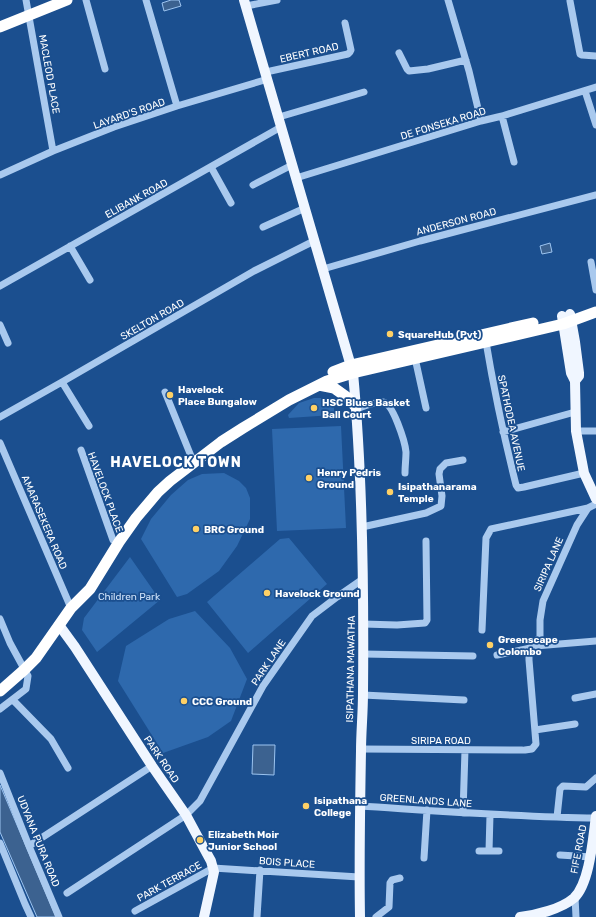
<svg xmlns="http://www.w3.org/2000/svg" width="596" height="917" font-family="Rubik,sans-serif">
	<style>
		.green { fill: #2e69ad }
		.water { fill: #3c6290; stroke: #9cc4f0 }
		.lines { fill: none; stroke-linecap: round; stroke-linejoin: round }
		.minor { stroke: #a9c9ee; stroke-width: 7 }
		.major { stroke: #f0f6ff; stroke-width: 10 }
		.highway { stroke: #fff; stroke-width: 11 }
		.poi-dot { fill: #ffd166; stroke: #1b4f8f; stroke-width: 1.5 }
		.labels { text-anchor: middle; stroke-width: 3.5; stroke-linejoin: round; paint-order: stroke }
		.street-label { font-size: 10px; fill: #fff; stroke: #1b4f8f }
		.poi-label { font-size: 10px; font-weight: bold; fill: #fff; stroke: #1b4f8f; text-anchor: start }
		.park-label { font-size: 10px; fill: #cfe3fa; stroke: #1b4f8f }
		.district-label { font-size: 14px; font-weight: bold; letter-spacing: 1px; fill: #fff; stroke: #1b4f8f }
	</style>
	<rect width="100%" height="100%" fill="#1b4f8f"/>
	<path class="green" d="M314 398H330L334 401V413L333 415 289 418 288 415 299 403Z
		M341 426 346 528 277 531 272 429Z
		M224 473 239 481 246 488 250 498V519L237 546 219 571 187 594 177 597 141 539 151 519 171 495 188 480 202 474Z
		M289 538 327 584 248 653 207 602 280 539Z
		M130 557 160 600 97 652 82 630 84 618Z
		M195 611 230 648 247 679 231 721 208 737 163 753 118 681 126 646 169 619Z"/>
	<path class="water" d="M171 0H179L181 6 164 11 162 3Z
		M550 243 552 252 542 254 540 246Z
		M253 745H275L274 775 252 774Z
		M0 785 56 917H37L0 832Z"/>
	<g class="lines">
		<path class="minor" d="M26 0 53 151
			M86 0 105 69
			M146 0 177 106
			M448 0 469 71 481 121
			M570 1 580 54 582 55 596 56
			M246 6 277 0
			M399 53 407 69 409 71 428 69 466 60
			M266 72 348 54 350 52 351 50 345 23
			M585 91 596 125
			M502 116 514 162
			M279 117 364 92
			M211 167 231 203
			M0 175 53 151 114 127 177 106 268 79
			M296 178 481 121 502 116 596 87
			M253 185 292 165
			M263 227 305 208
			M70 246 90 280
			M591 262 596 290
			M323 269 420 241 596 195
			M0 286 281 127
			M0 325 8 343
			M486 342C494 390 504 437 516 485L518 488 524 487 584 473
			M415 358 426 408
			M62 382 89 426
			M165 392 191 456
			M356 409C362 407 378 401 383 402 393 403 405 442 406 452 406 459 405 466 405 473
			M0 417 62 382 254 271 314 241
			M576 431H596
			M503 432 575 412
			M0 443 71 608
			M81 450 113 540
			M362 527 426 513 441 506 442 496 439 474 440 469 446 463 463 460
			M0 619 10 643 28 676 26 689 0 709
			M363 624 397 625 425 623 427 620 426 541
			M482 630 486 538 491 529 588 508
			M363 654 473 656
			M497 655 526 649 535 646 596 641
			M363 695 464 700
			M575 698 596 694
			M13 700 51 739 68 768
			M535 730 575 724
			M361 749 522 750
			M525 750 532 749 536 744 529 660V654L540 636V620L543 601 577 525 588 508 596 504
			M0 773 29 846 59 917
			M360 806C439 811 517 817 596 818
			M463 813 465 750
			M557 817 560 789 563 786 586 787 596 778
			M0 843 25 904 31 917
			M29 846 152 766
			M479 851H499
			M489 851 490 815
			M560 855 591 857
			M424 858 427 810
			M67 893 186 815 200 801 263 686 312 616 337 597 363 579
			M575 897 576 917
			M135 911 213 868 359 877
			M257 917 260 870
			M376 917 389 907 390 883 392 880 400 878"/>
		<path class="major" d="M244 0 353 373C363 480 364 587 363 693 363 713 361 732 361 751 360 806 359 862 360 917
			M570 314 575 342 579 373V376L575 381
			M562 316 571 373 575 381 576 431 584 473 596 499
			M59 625 75 647 152 766 186 815 200 841 211 861 214 872 204 917
			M520 917C537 915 561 909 574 898 590 883 593 837 596 816"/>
		<path class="highway" d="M0 27 67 0
			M333 372 351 365 533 323
			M319 385 334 388 348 398 356 407
			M0 691 24 670 36 658 71 608 90 589 119 542 136 518 158 492 170 481 221 442 243 428 289 400 327 381 353 373 563 324 596 312"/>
	</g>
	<g class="poi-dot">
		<circle cx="390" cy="334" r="4"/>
		<circle cx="170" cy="395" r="4"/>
		<circle cx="314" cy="408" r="4"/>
		<circle cx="309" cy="478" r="4"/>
		<circle cx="390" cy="492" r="4"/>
		<circle cx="196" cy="529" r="4"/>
		<circle cx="267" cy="593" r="4"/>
		<circle cx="490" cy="645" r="4"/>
		<circle cx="184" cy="701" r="4"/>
		<circle cx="306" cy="806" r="4"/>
		<circle cx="200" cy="840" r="4"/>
	</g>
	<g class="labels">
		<g class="street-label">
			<text transform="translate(309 52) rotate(-13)" y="4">EBERT ROAD</text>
			<text transform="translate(50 74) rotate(80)" y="4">MACLEOD PLACE</text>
			<text transform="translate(129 113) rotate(-19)" y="4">LAYARD'S ROAD</text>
			<text transform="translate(443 123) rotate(-17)" y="4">DE FONSEKA ROAD</text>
			<text transform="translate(136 198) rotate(-29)" y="4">ELIBANK ROAD</text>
			<text transform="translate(456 221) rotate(-15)" y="4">ANDERSON ROAD</text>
			<text transform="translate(152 319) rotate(-30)" y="4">SKELTON ROAD</text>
			<text transform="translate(512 423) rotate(78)" y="4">SPATHODEA AVENUE</text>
			<text transform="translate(106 492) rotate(70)" y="4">HAVELOCK PLACE</text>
			<text transform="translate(45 522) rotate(67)" y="4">AMARASEKERA ROAD</text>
			<text transform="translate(548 564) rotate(-66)" y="4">SIRIPA LANE</text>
			<text transform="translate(268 662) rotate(-56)" y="4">PARK LANE</text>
			<text transform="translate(350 669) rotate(-89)" y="4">ISIPATHANA MAWATHA</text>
			<text x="441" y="744">SIRIPA ROAD</text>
			<text transform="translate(162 759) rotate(56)" y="4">PARK ROAD</text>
			<text transform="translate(426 800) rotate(4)" y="4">GREENLANDS LANE</text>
			<text transform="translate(39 841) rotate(68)" y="4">UDYANA PURA ROAD</text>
			<text transform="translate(578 849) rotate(-79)" y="4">FIFE ROAD</text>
			<text transform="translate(287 862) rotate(4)" y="4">BOIS PLACE</text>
			<text transform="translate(169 881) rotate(-29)" y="4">PARK TERRACE</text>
		</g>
		<g class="poi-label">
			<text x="398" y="338">SquareHub (Pvt)</text>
			<text x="178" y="393">Havelock<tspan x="178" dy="12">Place Bungalow</tspan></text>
			<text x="322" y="406">HSC Blues Basket<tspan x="322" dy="12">Ball Court</tspan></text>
			<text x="317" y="476">Henry Pedris<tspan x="317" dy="12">Ground</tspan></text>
			<text x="398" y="490">Isipathanarama<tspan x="398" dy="12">Temple</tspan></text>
			<text x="204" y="533">BRC Ground</text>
			<text x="275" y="597">Havelock Ground</text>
			<text x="498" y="643">Greenscape<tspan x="498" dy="12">Colombo</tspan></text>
			<text x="192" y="705">CCC Ground</text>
			<text x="314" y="804">Isipathana<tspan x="314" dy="12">College</tspan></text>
			<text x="208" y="838">Elizabeth Moir<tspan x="208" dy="12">Junior School</tspan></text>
		</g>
		<g class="park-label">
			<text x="129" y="600">Children Park</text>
		</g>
		<g class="district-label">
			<text x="176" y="467">HAVELOCK TOWN</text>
		</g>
	</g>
</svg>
